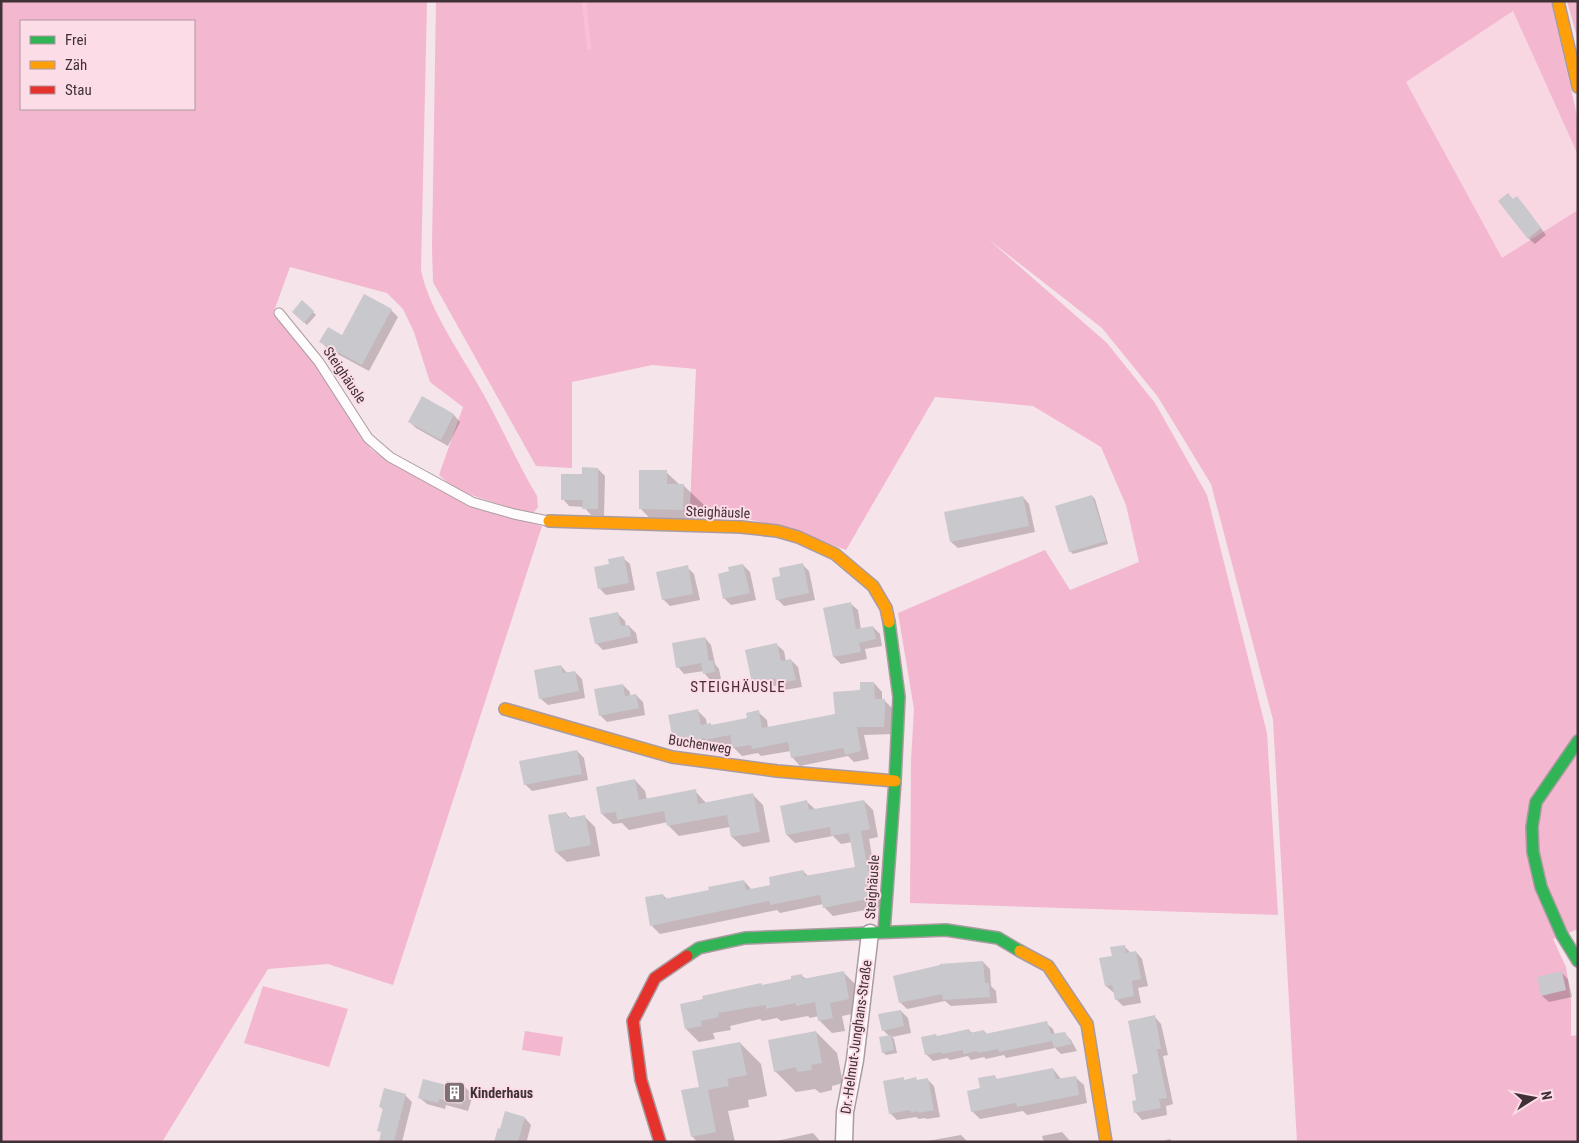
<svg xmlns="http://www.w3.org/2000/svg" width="1579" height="1143" font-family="'Roboto Condensed',sans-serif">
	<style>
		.built { fill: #f8d7e3 }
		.green { fill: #f3b7cf; fill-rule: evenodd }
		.shadow { fill: #0003 }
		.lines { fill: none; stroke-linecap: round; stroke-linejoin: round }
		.stream { stroke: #fbbed6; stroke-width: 4.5 }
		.building { fill: #c8c8cd }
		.lane-casing { stroke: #aa9ba1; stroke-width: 11 }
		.street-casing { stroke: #aa9ba1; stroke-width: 19 }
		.fast-casing { stroke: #aa9ba1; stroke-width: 14 }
		.slow-casing { stroke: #aa9ba1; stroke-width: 14 }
		.jam-casing { stroke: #aa9ba1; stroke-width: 14 }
		.lane { stroke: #fefbfc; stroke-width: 9 }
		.street { stroke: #fefbfc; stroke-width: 16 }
		.fast { stroke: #30b455; stroke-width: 11 }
		.slow { stroke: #ff9f0a; stroke-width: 11 }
		.jam { stroke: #e5322d; stroke-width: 11 }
		.labels { text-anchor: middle; stroke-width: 4; stroke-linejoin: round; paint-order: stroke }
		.street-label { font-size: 14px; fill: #3f3136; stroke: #fcdde7 }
		.poi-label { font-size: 14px; font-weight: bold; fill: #3f3136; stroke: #fcdde7; text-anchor: start }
		.neighbourhood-label { font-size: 15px; letter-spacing: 1px; fill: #492c37; stroke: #fcdde7 }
	</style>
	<rect width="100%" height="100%" fill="#f5e4ea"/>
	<path class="built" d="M1513 10 1578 155V210L1502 259 1406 82Z"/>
	<path class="green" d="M1 1H427L421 270C429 311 465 360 485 397 503 430 518 464 537 496L538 507 534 512 526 513 456 490 439 475 463 407 430 382 414 332 403 309 387 293 290 267 274 311 332 384 358 432 371 449 388 461 473 508 542 526 393 985 328 964 268 969 162 1142H1ZM21 21H194V109H21Z
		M436 1H1551L1578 120V155L1513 11 1406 82 1502 258 1578 210V929L1553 939 1566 967 1571 1001V1036L1578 1035V1142H1297L1273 720 1211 484 1158 397 1102 328 988 239 1107 343 1155 403 1207 495 1267 733 1278 915 910 903 911 761 914 709 898 613 1045 550 1070 590 1139 562 1126 505 1101 447 1033 406 935 397 846 550 779 526 690 506 696 369 652 365 572 382V468L536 466 433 282 432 248Z
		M1567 1H1578V41Z
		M263 986 348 1009 329 1067 244 1043Z
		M525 1031 563 1037 560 1056 522 1050Z"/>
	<path class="shadow" d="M1513 200 1523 204 1546 235 1535 244 1528 238Z
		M302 302 316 315 307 325 293 312Z
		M391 310 398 317 369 371 328 349 321 342 342 336Z
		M422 398 454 415 460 422 448 446 416 428 409 421Z
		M598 469 605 476 604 516 591 515 584 507 569 506 563 499 583 475Z
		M666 472 680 485H683L705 506 704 530H661L640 508Z
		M1092 496 1095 499 1108 544 1073 554 1070 551Z
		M1023 497 1029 504 1035 532 958 548 951 542Z
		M623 558 630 564 635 590 606 595 600 589 611 565Z
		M802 564 809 571 815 600 784 606 777 599 782 577Z
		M743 565 750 572 756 600 731 605 724 598 730 572Z
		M687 567 694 574 700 600 670 606 663 599Z
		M851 604 858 610 861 630 873 627 880 634 882 646 865 649 867 659 841 664 834 657Z
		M618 614 625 621 626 627 629 626 636 633 638 643 603 650 596 643Z
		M705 638 711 645 715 664 719 669 721 679 711 681 705 674 704 671 684 674 678 667Z
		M777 645 784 651 786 662 791 660 798 667 802 687 784 690 779 685 760 689 753 682Z
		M561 666 568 674 575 672 582 679 585 698 548 705 541 699Z
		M874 683 882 692V700H884L893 709 892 734 864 735 869 759 854 762 848 756 800 766 792 757 791 751 761 756 758 753 742 756 734 748 733 744 695 749 691 745 682 747 674 738 697 710 706 719 707 725 712 726 748 719 758 712 767 720 768 728 836 715 861 692Z
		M623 685 630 692V696L636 695 643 702 645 715 607 722 600 715Z
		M577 751 584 758 588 780 532 791 525 784Z
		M635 780 645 791 647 800 695 791 706 803 752 794 763 805 770 842 743 847 732 837 730 827 679 836 669 826 668 822 629 830 622 823 613 824 602 814Z
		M864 801 873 810 878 837 869 839 881 907 833 916 824 907 823 904 780 913 777 910 660 934 652 926 646 898 663 895 667 899 710 891 744 881 752 890 772 886 803 871 809 877 857 868 852 842 841 844 833 836 795 843 787 835 807 802 816 810Z
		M566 813 571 819 584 816 595 827 600 856 567 862 556 852Z
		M1124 946 1131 953 1136 952 1142 959 1148 986 1138 988 1141 1003 1123 1006 1116 999 1115 992H1113L1106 986 1114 957Z
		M983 962 990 969 991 986 996 991 997 1003 951 1006 945 1001 907 1009 900 1002Z
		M843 972 856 985 862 1012 842 1016 845 1031 832 1033 819 1020V1016L810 1018 808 1016 781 1021 777 1018 762 1021 760 1019 730 1026 731 1030 713 1033 715 1039 699 1042 686 1029 762 986 793 980 801 975 806 979Z
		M1561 972 1568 979 1572 997 1549 1002 1542 996Z
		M901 1011 908 1018 911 1033 892 1037 894 1039 897 1053 886 1055 883 1052 889 1036 883 1030Z
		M1155 1017 1161 1024 1168 1055 1163 1056 1173 1104 1166 1106 1167 1115 1142 1120 1136 1113 1133 1102 1138 1101Z
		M1046 1023 1053 1029 1055 1035 1065 1034 1071 1040 1077 1051 1061 1054 1055 1048 1006 1058 1004 1055 986 1059 984 1057 971 1060 968 1056 950 1060 947 1058 933 1061 926 1054 938 1037 969 1030 972 1033 984 1031 987 1034Z
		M816 1032 837 1053 843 1083 832 1086V1090L820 1093 815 1089 796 1092 775 1071Z
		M740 1043 761 1064 767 1096 748 1100 749 1107 728 1111 735 1142H697L692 1136 701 1088Z
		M1053 1069 1062 1080 1075 1077 1084 1085 1087 1103 1027 1115 1023 1111 980 1119 972 1111 982 1089 994 1076 998 1080Z
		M903 1079 905 1081H918L927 1079 934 1086 940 1117 927 1119 925 1118 919 1119 916 1117 897 1120 890 1113Z
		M446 1087 466 1088 473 1095 468 1111 446 1105 445 1109 427 1104 420 1098Z
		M385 1090 406 1096 412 1102 402 1142H380L382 1134 379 1130 384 1111 381 1107Z
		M525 1118 531 1125 527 1140 528 1142H496Z
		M1062 1132 1071 1142H1044L1042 1136Z
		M813 1133 821 1142H772Z
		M961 1135 968 1142H922Z
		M1170 1139 1173 1142H1158Z"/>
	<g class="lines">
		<path class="stream" d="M584 1 589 48"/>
	</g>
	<path class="building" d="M1508 193 1513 199 1517 196 1541 228 1528 239 1498 201Z
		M364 294 392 309 362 365 319 342 328 327 342 335Z
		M302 300 314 311 304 323 292 312Z
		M422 396 454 414 441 440 408 422Z
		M582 467 598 468V509H582L583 500H561V474H582Z
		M639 470H667V484H684L683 510 639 509Z
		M1092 495 1106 541 1069 552 1055 506Z
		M1023 496 1029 526 950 542 944 512Z
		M624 556 629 583 598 589 594 567 609 564 608 559Z
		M803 563 809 593 776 600 772 578 780 576 779 568Z
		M743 564 750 593 723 599 718 574 729 571 728 567Z
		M688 565 693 594 662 600 656 572Z
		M851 602 856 629 873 626 876 639 859 643 861 652 833 657 823 608Z
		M618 612 621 626 629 625 631 636 595 644 589 618Z
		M705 637 709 661 713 660 715 672 703 674 701 663 676 668 672 643Z
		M777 643 781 661 791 659 796 680 776 684 775 678 752 683 745 650Z
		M561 665 563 673 575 671 579 691 539 699 534 670Z
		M860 682H874L875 699H885V711L884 727H857L861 751 845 755 843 748 791 758 788 742 752 749 751 745 732 748 730 735 706 740 705 738 686 742 685 737 673 739 668 715 698 709 701 725 711 723V725L747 718 746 713 759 710 762 728 835 714 833 692 860 690Z
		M623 684 625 696 636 694 639 708 599 716 594 689Z
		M577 750 582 774 524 785 519 761Z
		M635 779 639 800 696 789 698 804 753 793 760 832 731 837 727 815 667 826 664 811 617 820 616 812 601 814 596 787Z
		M807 800 809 810 864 800 870 829 861 831 873 898 823 908 820 895 770 905 769 901 650 926 645 897 663 894 664 899 709 890 708 887 744 880 746 890 770 885 769 877 803 870 805 876 855 867 849 833 831 836 830 827 786 835 780 806Z
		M566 812 568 818 585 815 591 845 555 852 548 815Z
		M1125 945 1126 953 1136 951 1141 979 1132 981 1134 996 1115 1000 1112 985 1105 986 1099 958 1112 956 1110 947Z
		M983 961 985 983H989L990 997 943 1000 942 994 899 1003 893 976 940 965V964Z
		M844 971 849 999 830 1003 833 1018 818 1021 815 1002 796 1006V1003L766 1009V1005L718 1013 719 1017 701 1021 702 1026 685 1029 680 1004 703 999 702 996 761 983 762 985 791 979V976L802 974 803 979Z
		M1562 971 1566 990 1541 996 1537 977Z
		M901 1010 904 1026 882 1031 878 1014Z
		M1155 1015 1161 1049H1157L1167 1098 1159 1099 1161 1108 1134 1113 1132 1101 1136 1100 1132 1075 1138 1073 1128 1021Z
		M1047 1021 1051 1034 1065 1032 1072 1044 1054 1048 1052 1041 999 1052 998 1049 978 1053V1051L963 1054V1050L942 1054V1052L925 1055 921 1037 936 1034 937 1036 969 1029 970 1033 984 1030 985 1034Z
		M816 1031 822 1063 811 1065 812 1070 797 1072 796 1067 774 1072 768 1040Z
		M891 1035 894 1050 882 1053 879 1037Z
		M740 1042 747 1075 727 1079 729 1086 708 1090 716 1132 691 1137 681 1090 699 1087 692 1051Z
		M1053 1068 1056 1079 1076 1076 1079 1095 1017 1107 1016 1103 971 1112 967 1091 980 1088 978 1078 995 1075 996 1079Z
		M904 1077V1080L916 1077 917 1080 928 1078 934 1110 919 1113 918 1111 911 1113 910 1110 889 1114 883 1081Z
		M423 1079 446 1085 447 1081 466 1087 462 1105 439 1099 438 1103 418 1098Z
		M384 1088 406 1094 394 1142H379L381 1132 377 1131 383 1108 379 1107Z
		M505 1111 525 1117 518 1142H494L498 1128 500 1129Z"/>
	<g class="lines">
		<defs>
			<path id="lane" d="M279 313 319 362 368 438 390 457 472 502 514 514 548 521"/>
			<path id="street" d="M844 1142 845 1112 855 1060 870 933"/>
			<path id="fast" d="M1578 741 1536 802 1532 827 1533 852 1541 887 1562 935 1578 961
				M884 932 895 781 899 697 889 622
				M687 956 699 948 745 938 946 930 998 938 1020 951"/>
			<path id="slow" d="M1558 1 1578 87
				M549 521 741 527 777 531 798 537 835 554 873 586 886 608 889 622
				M505 709 672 757 777 771 895 781
				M1020 951 1048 966 1087 1024 1106 1142"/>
			<path id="jam" d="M660 1142 641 1080 633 1021 655 978 687 956"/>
		</defs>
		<use href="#lane" class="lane-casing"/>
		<use href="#street" class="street-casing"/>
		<use href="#fast" class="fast-casing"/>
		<use href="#slow" class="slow-casing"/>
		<use href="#jam" class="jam-casing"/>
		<use href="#lane" class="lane"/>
		<use href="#street" class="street"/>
		<use href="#fast" class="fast"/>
		<use href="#slow" class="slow"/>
		<use href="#jam" class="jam"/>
	</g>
	<defs>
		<symbol id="building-square" viewBox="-11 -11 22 22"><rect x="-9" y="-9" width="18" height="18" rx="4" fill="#7f7075" stroke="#fcdde7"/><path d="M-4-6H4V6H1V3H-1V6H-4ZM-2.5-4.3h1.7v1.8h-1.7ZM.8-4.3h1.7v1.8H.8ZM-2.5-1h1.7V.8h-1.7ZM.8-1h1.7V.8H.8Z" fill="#fff"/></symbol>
	</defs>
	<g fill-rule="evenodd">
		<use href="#building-square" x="442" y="1080" width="25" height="25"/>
	</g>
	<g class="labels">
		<g class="street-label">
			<text transform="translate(345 375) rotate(56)" y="5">Steighäusle</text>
			<text transform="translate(718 512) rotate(2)" y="5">Steighäusle</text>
			<text transform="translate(700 744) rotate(9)" y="5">Buchenweg</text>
			<text transform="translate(872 887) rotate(-86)" y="5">Steighäusle</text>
			<text transform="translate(856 1037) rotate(-82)" y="5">Dr.-Helmut-Junghans-Straße</text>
		</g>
		<g class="poi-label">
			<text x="470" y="1098">Kinderhaus</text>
		</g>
		<g class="neighbourhood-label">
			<text x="738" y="692">STEIGHÄUSLE</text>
		</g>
	</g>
	<rect width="1579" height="1143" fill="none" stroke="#3f3136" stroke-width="5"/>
	<rect x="20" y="20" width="175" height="90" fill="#fcdde7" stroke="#b098a0"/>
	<rect x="30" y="36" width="25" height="8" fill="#30b455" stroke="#b098a0"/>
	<text x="65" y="45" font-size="15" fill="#3f3136">Frei</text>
	<rect x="30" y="61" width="25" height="8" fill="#ff9f0a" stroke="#b098a0"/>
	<text x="65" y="70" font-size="15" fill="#3f3136">Zäh</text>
	<rect x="30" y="86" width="25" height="8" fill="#e5322d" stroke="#b098a0"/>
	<text x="65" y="95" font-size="15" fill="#3f3136">Stau</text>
	<g transform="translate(1534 1098) rotate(79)" stroke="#fcdde7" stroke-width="4" paint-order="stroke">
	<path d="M0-4L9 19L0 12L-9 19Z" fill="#3f3136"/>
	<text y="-8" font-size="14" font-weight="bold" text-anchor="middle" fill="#3f3136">N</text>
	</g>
</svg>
